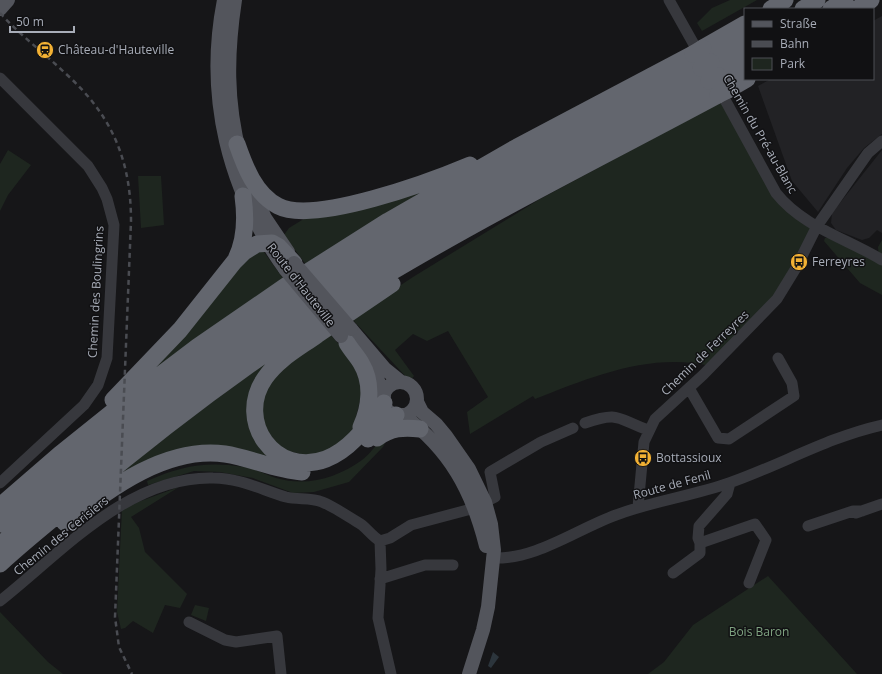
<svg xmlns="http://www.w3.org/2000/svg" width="882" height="674" font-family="'Open Sans',sans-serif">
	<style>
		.built { fill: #222225 }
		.green { fill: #1e261f }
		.water { fill: #2c353c }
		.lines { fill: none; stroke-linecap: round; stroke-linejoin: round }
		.minor { stroke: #37383d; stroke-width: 11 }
		.major { stroke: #53555c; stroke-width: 14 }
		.highway { stroke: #63666e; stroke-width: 17 }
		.rail { stroke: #4a4c52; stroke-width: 2.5; stroke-dasharray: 5 4; stroke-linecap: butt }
		.major-bridge { stroke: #53555c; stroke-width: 14 }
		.highway-bridge { stroke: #63666e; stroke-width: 17 }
		.labels { text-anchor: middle; stroke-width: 3; stroke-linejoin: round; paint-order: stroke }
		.poi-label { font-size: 12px; fill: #a8adb8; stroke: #111113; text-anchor: start }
		.street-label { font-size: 12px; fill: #a8adb8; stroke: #111113 }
		.park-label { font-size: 12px; fill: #7fa381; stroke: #111113 }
	</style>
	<rect width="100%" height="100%" fill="#161618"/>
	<path class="built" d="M882 16V134L864 148 847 168 818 212 792 181 758 86 771 79H873V21Z
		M882 150V233L877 230 869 238 862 240 836 230 831 223 832 213Z"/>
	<path class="green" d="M730 0H757L702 31 697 23 712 8Z
		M725 100 776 193 817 226 791 279 711 366C650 352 591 377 535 399L533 396 470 434 467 412 488 397 448 331 427 341 413 334 395 350 414 376 410 381 351 318 413 277 540 199Z
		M8 150 31 165 8 195 0 211V164Z
		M138 176H161L164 225 141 228Z
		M442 179 307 266 284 235 289 228 302 220Z
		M838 237 879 258 878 247 882 240V295L860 283 824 241 825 238Z
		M261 248 285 281 129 392 235 267Z
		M329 333 352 359 360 382 362 393 353 429 343 443 312 457 281 449 262 424 261 402 272 377Z
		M293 342 251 405 282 461 216 450 91 496 128 465Z
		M379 443H385L383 447 349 482 314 492 293 493 253 478 220 472 194 471 148 485 147 481C181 466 206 461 244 467 255 468 265 475 276 478 307 487 337 478 362 460 368 456 373 448 379 443Z
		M179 487 131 517 139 528 145 552 187 594 180 608 165 605 153 633 133 621 125 628 121 629 117 612 122 508Z
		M768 576 857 674H648L664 662 693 625Z
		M195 605 209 608 206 621 191 615Z
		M0 612 48 662 63 674H0Z"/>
	<path class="water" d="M493 652 499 657 491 668 488 666Z"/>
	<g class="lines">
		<path class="minor" d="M669 0 701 57
			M0 78 88 166 102 188 107 199 114 225 107 358 98 385 84 405 0 483
			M718 87 776 193C803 227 846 238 882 260
			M689 388 718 438 729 439 794 396 792 383 778 358
			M585 423C620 411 617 419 648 430
			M485 502 495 497 490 472 541 442 573 428
			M638 507 644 442 655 419 703 375 777 299 796 268 817 226 868 153 882 141
			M856 513 882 504
			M808 526 853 511H862
			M380 541 381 569 378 618 391 674
			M700 543 755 524 766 540 749 583
			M492 558C536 560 575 530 616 515 653 501 692 496 729 483 781 465 828 437 882 425
			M673 573 700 553V543L698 538 699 526 727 494 730 483
			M380 579 425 565H453
			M0 601C61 553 128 476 213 478 240 478 262 490 286 497 298 500 311 497 322 502 333 506 352 519 362 525 368 530 373 537 380 541L390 538 411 525 475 508
			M189 622 225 640 236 642 277 636 281 674"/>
		<path class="major" d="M224 0C205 96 228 190 285 269
			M235 0C227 53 226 102 240 154
			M0 9 8 0
			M249 182 265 218 288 252
			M351 329 385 369 401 382
			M365 359 377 378 384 396
			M383 399a17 17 0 1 1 34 0a17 17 0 1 1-34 0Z
			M417 402 422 412 436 424 446 436 469 469 485 502 491 524 494 550 488 607 483 630 469 674
			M403 415C450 450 472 490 486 546"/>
		<path class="highway" d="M771 9 785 0
			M803 9 817 0
			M831 9 845 0
			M857 9 871 0
			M703 48 745 24
			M711 62 745 43
			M719 76 745 61
			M728 90 747 79
			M237 144C245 167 255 194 278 206 314 225 432 181 470 165
			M236 259C246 239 246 218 243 196
			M347 343C351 350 357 356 361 363 373 383 370 407 361 427
			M113 400 180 330 234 262 244 252 257 244 272 243 279 247 294 263
			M384 403C368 424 352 449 326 459 275 478 235 421 265 378 278 359 299 348 317 335 342 318 367 301 392 284
			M377 438C391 428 403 427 420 429
			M368 439 383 423 396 415
			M0 506 59 455 135 394 197 347 287 285 388 221 517 147 693 54
			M65 523C110 489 165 446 225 454 251 458 275 470 302 472
			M0 524C106 434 215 348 333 273 451 198 577 134 701 68
			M0 545C109 451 221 361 343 285 461 210 586 148 709 81
			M0 564C26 540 55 517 83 494 177 415 277 341 383 277 492 212 606 155 718 95"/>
		<path class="rail" d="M0 13C20 35 44 53 65 73 111 114 131 159 131 221L115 617 119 647 132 674"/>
		<path class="major-bridge" d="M294 263 351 329
			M285 269 341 336"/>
		<path class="highway-bridge" d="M693 54 703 48
			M701 68 711 62
			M709 81 719 76
			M718 95 728 90"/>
	</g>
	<defs>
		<symbol id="station-disc" viewBox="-11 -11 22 22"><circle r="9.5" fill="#f2b134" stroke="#111113"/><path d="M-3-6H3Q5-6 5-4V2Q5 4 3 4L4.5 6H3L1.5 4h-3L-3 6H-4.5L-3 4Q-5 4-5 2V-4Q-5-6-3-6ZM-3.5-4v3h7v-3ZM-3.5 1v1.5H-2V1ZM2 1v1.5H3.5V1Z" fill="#111"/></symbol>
		<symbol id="bus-disc" viewBox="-11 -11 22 22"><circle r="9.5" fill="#f2b134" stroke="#111113"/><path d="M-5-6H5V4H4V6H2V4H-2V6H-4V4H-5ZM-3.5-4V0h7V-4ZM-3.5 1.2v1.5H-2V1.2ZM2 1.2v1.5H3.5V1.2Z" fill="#111"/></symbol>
	</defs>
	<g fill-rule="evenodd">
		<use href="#station-disc" x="35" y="40" width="20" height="20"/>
		<use href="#bus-disc" x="789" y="252" width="20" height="20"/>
		<use href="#bus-disc" x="633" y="448" width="20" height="20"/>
	</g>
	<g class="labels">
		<g class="poi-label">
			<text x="58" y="54">Château-d'Hauteville</text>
			<text x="812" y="266">Ferreyres</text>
			<text x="656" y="462">Bottassioux</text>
		</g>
		<g class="street-label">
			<text transform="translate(760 134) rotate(60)" y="4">Chemin du Pré-au-Blanc</text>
			<text transform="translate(301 285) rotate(52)" y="4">Route d'Hauteville</text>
			<text transform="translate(96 292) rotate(-87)" y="4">Chemin des Boulingrins</text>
			<text transform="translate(705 353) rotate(-44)" y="4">Chemin de Ferreyres</text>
			<text transform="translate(672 485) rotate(-15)" y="4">Route de Fenil</text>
			<text transform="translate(61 536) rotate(-39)" y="4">Chemin des Cerisiers</text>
		</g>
		<g class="park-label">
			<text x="759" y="636">Bois Baron</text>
		</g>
	</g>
	<rect x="744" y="8" width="130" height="72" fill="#111113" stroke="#4d4f55"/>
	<rect x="752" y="21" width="20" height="6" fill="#53555c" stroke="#4d4f55"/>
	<text x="780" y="28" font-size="12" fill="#a8adb8">Straße</text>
	<rect x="752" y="41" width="20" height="6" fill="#4a4c52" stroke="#4d4f55"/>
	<text x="780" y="48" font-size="12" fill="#a8adb8">Bahn</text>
	<rect x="752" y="58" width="20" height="12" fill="#1e261f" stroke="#4d4f55"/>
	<text x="780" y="68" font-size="12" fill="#a8adb8">Park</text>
	<path d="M10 26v6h64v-6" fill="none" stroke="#a8adb8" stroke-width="2"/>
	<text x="16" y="26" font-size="12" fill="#a8adb8" stroke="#111113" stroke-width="3" paint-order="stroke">50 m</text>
</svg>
